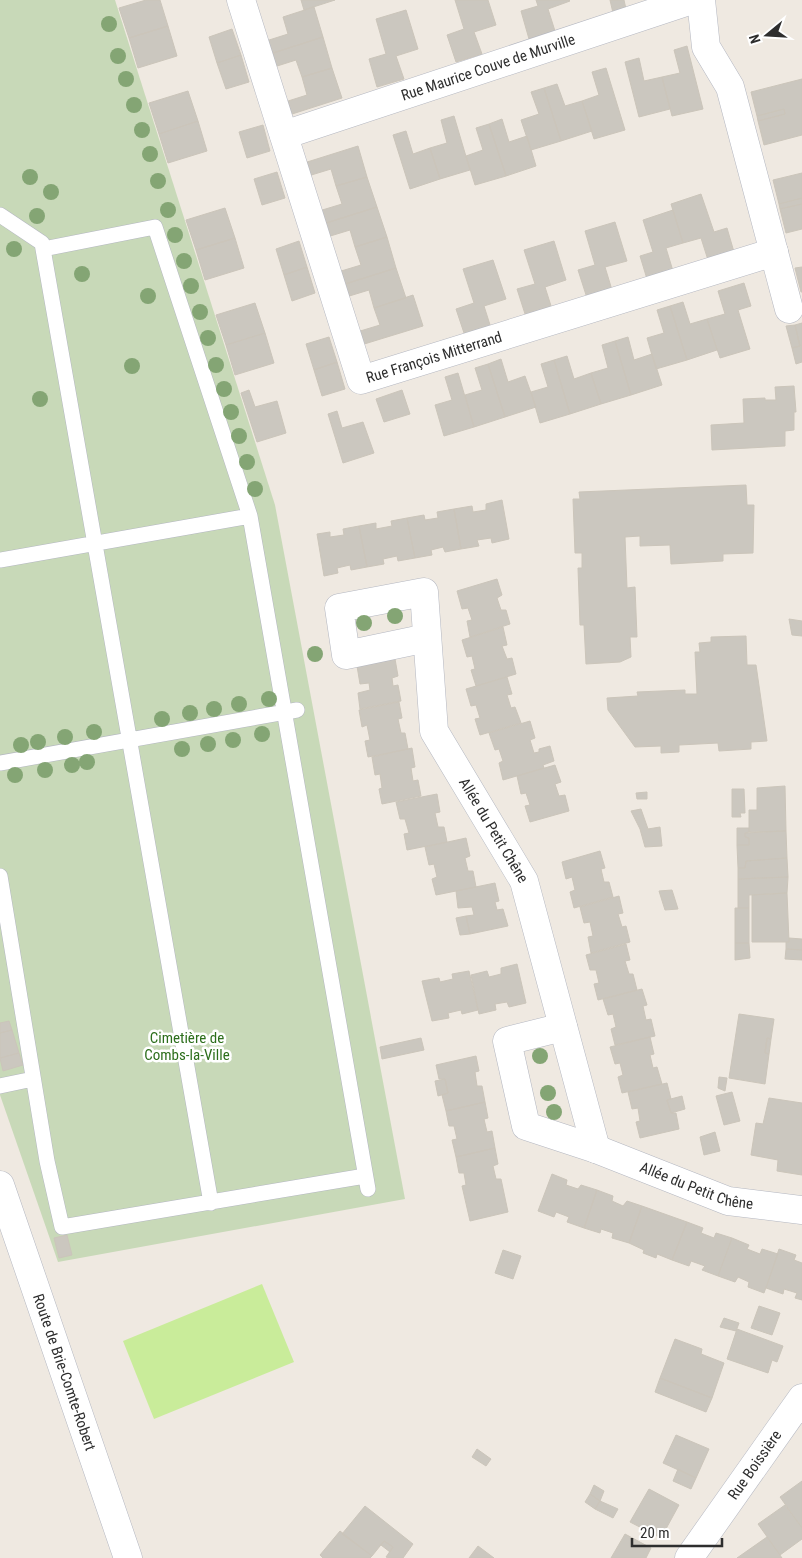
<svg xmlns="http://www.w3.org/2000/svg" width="802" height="1558" font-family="'Roboto Condensed',sans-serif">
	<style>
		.cemetery { fill: #c8d9b8 }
		.pitch { fill: #c9ec9a }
		.building { fill: #cbc7bf; stroke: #cbc5ba }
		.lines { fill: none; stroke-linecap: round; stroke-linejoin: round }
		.lane-casing { stroke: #b4b7c1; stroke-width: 16 }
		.street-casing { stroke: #b4b7c1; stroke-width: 29 }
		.secondary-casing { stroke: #b4b7c1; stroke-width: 29 }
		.lane { stroke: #fff; stroke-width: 15 }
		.street { stroke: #fff; stroke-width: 28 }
		.secondary { stroke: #fff; stroke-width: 28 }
		.tree { fill: #84a574 }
		.labels { text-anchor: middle; stroke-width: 5; stroke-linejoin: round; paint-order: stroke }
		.street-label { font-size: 15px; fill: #2e2e2e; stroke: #fff }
		.park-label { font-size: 15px; fill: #2c6e1b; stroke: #fff }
	</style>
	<rect width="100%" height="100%" fill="#efe9e1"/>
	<path class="cemetery" d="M0 0H115L275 505 405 1199 58 1262 0 1095Z"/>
	<path class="pitch" d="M262 1284 294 1362 154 1419 123 1341Z"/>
	<path class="building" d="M146 0H160L168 26 129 38 119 8Z
		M301 0H335L304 10Z
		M455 0H488L496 25 474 32 482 54 456 62 447 35 464 29Z
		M536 0H569L570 1 548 9 555 31 529 39 521 11 538 6Z
		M610 0H624L626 9 613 13Z
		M314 7 323 37 270 54 266 41 288 34 283 17Z
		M406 10 418 49 396 56 404 79 377 87 369 59 386 54 376 19Z
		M168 26 177 56 138 68 129 38Z
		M232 29 241 55 217 63 209 37Z
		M323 37 332 68 302 77 296 60 274 67 270 54Z
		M687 46 703 109 672 116 662 77 680 73 674 50Z
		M241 55 249 82 226 89 217 63Z
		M639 58 644 81 662 77 670 109 639 117 625 62Z
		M332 68 342 98 289 115 285 102 307 95 302 77Z
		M606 68 625 130 594 139 582 101 599 95 592 72Z
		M802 79V135L764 145 758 121 785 114 784 109 757 116 751 92Z
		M557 84 565 106 582 101 592 131 561 141 544 88Z
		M544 88 561 141 531 150 521 120 539 114 531 92Z
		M188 91 198 121 159 134 149 103Z
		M784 109 785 114 758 121 757 116Z
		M454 116 470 170 440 179 430 148 447 143 441 120Z
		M502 119 509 142 527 136 536 166 506 176 489 124Z
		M198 121 207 151 168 163 159 134Z
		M489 124 506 176 475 185 466 156 483 150 476 128Z
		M263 125 270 151 247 158 239 132Z
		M406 131 413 154 430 148 440 179 410 189 393 135Z
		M358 146 367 177 336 186 331 169 308 176 304 163Z
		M277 172 285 198 262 205 254 179Z
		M802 173V198L779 204 773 180Z
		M367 177 377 207 323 224 319 211 342 204 336 186Z
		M701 194 714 232 727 228 734 252 708 260 701 238 683 243 671 204Z
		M802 198V204L780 209 779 204Z
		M802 204V229L786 233 780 209Z
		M377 207 387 237 355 247 350 230 327 237 323 224Z
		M225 208 235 238 196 250 186 220Z
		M673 210 683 243 666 248 673 271 647 279 640 256 653 252 643 220Z
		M615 222 627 261 605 267 612 290 587 298 578 270 595 265 585 231Z
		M387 237 396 268 342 285 338 272 361 265 355 247Z
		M235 238 244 268 205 280 196 250Z
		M299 241 307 267 284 275 276 249Z
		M554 241 566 280 545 287 552 309 526 317 517 289 535 284 524 250Z
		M493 260 506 299 484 306 491 328 465 336 456 309 474 303 463 269Z
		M307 267 315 293 292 301 284 275Z
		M802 267V292H801L795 268Z
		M396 268 406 298 374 308 369 290 346 297 342 285Z
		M744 283 751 306 738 310 750 349 720 358 707 319 725 314 718 291Z
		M413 295 423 326 361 345 357 332 380 325 374 308Z
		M683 302 690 324 707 319 717 350 687 360 670 306Z
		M255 303 265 333 226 345 216 315Z
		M670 306 687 360 656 369 647 338 664 333 657 310Z
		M802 323V362L796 364 792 348 800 346 795 325Z
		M795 325 800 346 792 348 786 326Z
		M265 333 274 363 235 375 226 345Z
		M329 337 337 362 314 370 306 344Z
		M628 337 634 360 652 354 662 385 631 395 615 341Z
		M615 341 631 395 601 404 591 373 608 368 602 345Z
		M567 356 574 379 591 373 601 404 570 414 554 360Z
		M501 359 508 382 525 376 536 407 505 417 488 364Z
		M554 360 570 414 540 423 531 392 548 387 541 364Z
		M337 362 345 389 322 396 314 370Z
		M488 364 505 417 474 427 465 395 482 390 475 368Z
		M458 373 474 427 444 436 435 405 452 400 445 377Z
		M794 386 796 412H794V430L785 431V446L712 450 711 425 744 423 743 399 765 398V400H776L775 387Z
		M249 390 255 407 277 401 286 433 257 442 241 393Z
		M402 390 410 414 384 422 376 399Z
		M337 411 342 428 363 422 374 453 343 463 328 414Z
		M746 485 747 505H754L753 553 723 554V561L671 564 670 545 640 546V536L625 537 627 588 635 587 637 637H630L631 657 620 662 586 664 584 625H580L578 568H582V553H575L573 499H580L579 492Z
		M502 500 509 539 492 543 491 538 477 540 479 546 461 549 454 509 472 506 473 512 486 510V504Z
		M454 509 461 549 445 552 443 547 431 550 432 555 415 558 407 518 424 515 425 520 438 518 437 512Z
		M407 518 415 558 398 561 397 556 383 559 384 564 367 567 359 526 376 523V529L392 526 391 521Z
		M359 526 367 567 351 570 350 565 337 568 338 573 324 576 317 534 330 532V537L344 535 343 529Z
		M497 579 502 595 497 598 501 610H506L510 624 470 637 467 621 472 620 468 608 462 609 457 591Z
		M789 619 802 621V636L792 635Z
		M503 627 507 645 502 646 507 659 512 658 516 674 476 686 471 670 475 669 472 656 467 657 462 640Z
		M746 636 747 665H756L767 741 751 742V749L719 751 718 743 679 745V752L661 753V746L635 747 608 710 607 698 638 696 637 692 685 690V694H697L695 652H700L699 643 711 642V637Z
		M395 659 398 676 392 678 393 686 398 685 401 701 360 709 358 693 370 690 369 683 360 684 357 666Z
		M507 677 512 694 507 695 511 708 515 707 521 723 480 735 475 719 480 718 476 705 471 706 466 689Z
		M399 702 402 718 398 719 401 733H405L408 749 368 757 365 741 370 740 367 725 362 727 359 710Z
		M530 721 535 738 530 740 534 753 539 752V749L550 746 554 761 543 765 544 768 503 780 499 763 503 761 499 749 495 750 489 733Z
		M412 748 415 767 411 768 413 781 418 780 421 796 382 804 379 789 382 788 380 774 375 775 372 757Z
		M555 765 561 782 555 784 559 796 565 795 569 811 530 822 525 806 530 805 526 793 521 794 517 776Z
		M785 786 786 831 749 832V810H757V788Z
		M732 789H744L745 813H740L741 817H732Z
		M647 792V799H637L636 793Z
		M437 794 440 812 435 813 438 827H444L447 842 407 850 404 834 409 833 405 819H400L396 802Z
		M641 809 648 829 660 827 662 846 645 847 640 829 631 811Z
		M737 828H749V832L745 833V837L749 838V845H737Z
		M786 831 787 858 746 861 745 868H738L737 845H749V838L745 837V833Z
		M466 838 470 856 465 858 468 871H473L476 887 436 895 432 879 437 877 434 864 429 865 425 847Z
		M600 851 605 868 601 869 604 882H609L613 897 574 908 570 892 575 890 572 877 566 879 562 862Z
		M787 858 788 877 738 879V868H745L746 861Z
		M788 877 787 893 749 895V908H738V879Z
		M495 883 499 901 495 902 497 910 503 909 508 926 470 934 466 916 474 915 472 907 458 908 456 891Z
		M672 890 678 909 665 910 659 891Z
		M787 893 789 942H752V895Z
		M619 896 623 913 618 914 622 927 626 926 630 942 591 953 588 937 593 936 590 922 584 923 580 907Z
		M735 908H749V943H735Z
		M466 916 470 934 460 935 456 918Z
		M789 938 802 939V950L786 949V942H789Z
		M735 943H749L750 958 735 960Z
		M626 944 630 960 625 961 629 974H633L637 990 598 1000 594 984 599 983 596 970H590L586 955Z
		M786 949 802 950V960L785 959Z
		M517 964 526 1003 509 1007 507 1002 495 1004 496 1010 479 1014 471 975 487 971 489 977 501 974V968Z
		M469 971 478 1010 462 1014 461 1010 448 1013 449 1018 432 1021 422 981 439 978 440 982 453 979 452 974Z
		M642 989 647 1005 643 1006 646 1020 651 1019 655 1036 615 1045 611 1029 616 1027 613 1014 608 1015 603 999Z
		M739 1014 774 1019 771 1039 767 1038 765 1053 769 1054 765 1084 729 1078Z
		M9 1021 12 1030 0 1033V1023Z
		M12 1030 19 1053 0 1058V1033Z
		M650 1037 654 1054 650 1055 653 1068 657 1067 662 1084 622 1093 618 1077 623 1075 620 1063 615 1064 610 1047Z
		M421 1038 424 1050 382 1059 380 1047Z
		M767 1038 771 1039 769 1054 765 1053Z
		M19 1053 23 1065 3 1071 0 1058Z
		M476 1056 479 1071 475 1072 477 1086H482L485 1102 446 1111 442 1095 448 1093 445 1079H439L436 1065Z
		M719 1077 727 1078 725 1091 718 1088Z
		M445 1079 448 1093 438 1096 435 1081Z
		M667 1083 671 1099 667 1100 671 1113H676L679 1129 640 1138 636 1122 640 1121 638 1108 632 1109 628 1092Z
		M732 1092 740 1121 724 1125 716 1096Z
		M682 1096 685 1109 671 1113 667 1100Z
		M769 1098 802 1103V1175L777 1171 778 1160 751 1155 756 1123 763 1124Z
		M485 1102 488 1118 484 1119 487 1132 492 1131 495 1148 456 1157 452 1140 457 1139 454 1126H449L446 1111Z
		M715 1132 720 1151 704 1155 700 1137Z
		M495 1148 498 1164 493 1166 496 1179H501L508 1212 470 1221 462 1186 466 1185 464 1173H459L456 1157Z
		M552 1174 567 1180 566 1185 578 1189 581 1185 597 1190 584 1228 567 1222 569 1217 556 1212 554 1217 538 1211Z
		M597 1190 613 1196 612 1201 623 1206 627 1201 642 1206 629 1243 612 1238 613 1233 601 1229 600 1233 584 1228Z
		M642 1206 687 1222 672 1260 657 1254 656 1258 643 1253 644 1250 629 1243Z
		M687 1222 703 1228 701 1233 714 1238 716 1233 732 1238 718 1276 702 1270 705 1266 691 1261 689 1266 672 1260Z
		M67 1235 72 1255 59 1258 54 1238Z
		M732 1238 749 1245 747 1249 760 1254 762 1249 778 1254 764 1293 748 1287 749 1282 738 1277 735 1282 718 1276Z
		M779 1249 796 1255 794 1260 802 1263V1300L795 1298 797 1293 784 1289 783 1294 766 1288Z
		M503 1250 521 1256 513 1279 495 1273Z
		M759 1306 780 1313 772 1335 751 1328Z
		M724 1318 739 1323 736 1331 720 1327Z
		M737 1329 783 1346 777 1362 772 1360 768 1373 727 1359Z
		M675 1339 702 1349 701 1354 724 1363 712 1398 660 1378Z
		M660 1378 712 1398 706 1412 655 1392Z
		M676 1435 709 1449 696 1478 663 1463Z
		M477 1449 491 1459 486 1466 472 1457Z
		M678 1469 696 1478 691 1489 673 1481Z
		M802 1481V1528L780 1497Z
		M594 1485 604 1491 600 1501 590 1494Z
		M649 1489 679 1505 661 1538 630 1522Z
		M590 1494 600 1501 595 1509 585 1502Z
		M600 1501 618 1509 613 1518 595 1509Z
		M785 1505 802 1528V1539L780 1555 758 1524Z
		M365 1506 413 1544 403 1558H388L386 1557 393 1547 384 1541 372 1556 342 1534Z
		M340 1531 372 1556 370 1558H323L320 1555Z
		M625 1534 651 1548 646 1558H611Z
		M767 1537 782 1558H737Z
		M384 1541 393 1547 390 1552 381 1545Z
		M478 1546 494 1558H469Z"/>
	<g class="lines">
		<defs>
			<path id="lane" d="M0 215 42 243 43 249 211 1203
				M250 516 368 1189
				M0 560 250 516 155 227 43 249
				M0 763 297 710
				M0 876 47 1161 62 1227 365 1176
				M0 1086 33 1079"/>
			<g id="street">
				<path id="s1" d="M241 0 361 380 774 252"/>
				<path d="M701 0 706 47 730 87 789 309"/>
				<path id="s2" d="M284 135 692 0"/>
				<path id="s3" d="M427 638 346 655 339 608 424 592 434 731 524 881 596 1149"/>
				<path id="s4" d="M563 1027 507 1041 526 1126 596 1149 728 1201 802 1210"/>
			</g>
			<g id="secondary">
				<path id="s5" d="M0 1185 128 1558"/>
				<path id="s6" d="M689 1558 802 1398"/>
			</g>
		</defs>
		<use href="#lane" class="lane-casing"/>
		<use href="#street" class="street-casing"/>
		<use href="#secondary" class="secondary-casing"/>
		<use href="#lane" class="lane"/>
		<use href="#street" class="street"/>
		<use href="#secondary" class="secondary"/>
	</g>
	<g class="tree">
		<circle cx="109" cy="24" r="8"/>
		<circle cx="118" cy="56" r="8"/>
		<circle cx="126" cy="79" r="8"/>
		<circle cx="134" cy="105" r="8"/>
		<circle cx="142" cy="130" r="8"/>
		<circle cx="150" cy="154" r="8"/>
		<circle cx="30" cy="177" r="8"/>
		<circle cx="158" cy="181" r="8"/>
		<circle cx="51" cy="192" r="8"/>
		<circle cx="168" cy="210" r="8"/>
		<circle cx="37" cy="216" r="8"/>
		<circle cx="175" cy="235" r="8"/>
		<circle cx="14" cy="249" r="8"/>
		<circle cx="184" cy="261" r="8"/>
		<circle cx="82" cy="274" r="8"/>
		<circle cx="191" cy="286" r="8"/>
		<circle cx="148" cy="296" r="8"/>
		<circle cx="200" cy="312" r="8"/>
		<circle cx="208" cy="338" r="8"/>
		<circle cx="216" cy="365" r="8"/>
		<circle cx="132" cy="366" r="8"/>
		<circle cx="224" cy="389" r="8"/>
		<circle cx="40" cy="399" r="8"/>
		<circle cx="231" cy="412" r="8"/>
		<circle cx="239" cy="436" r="8"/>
		<circle cx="247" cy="462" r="8"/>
		<circle cx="255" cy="489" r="8"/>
		<circle cx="395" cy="616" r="8"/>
		<circle cx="364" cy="623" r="8"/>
		<circle cx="315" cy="654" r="8"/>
		<circle cx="269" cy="699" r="8"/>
		<circle cx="239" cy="704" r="8"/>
		<circle cx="214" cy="709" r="8"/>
		<circle cx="190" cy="713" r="8"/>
		<circle cx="162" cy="719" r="8"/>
		<circle cx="94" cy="732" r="8"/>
		<circle cx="262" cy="734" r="8"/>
		<circle cx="65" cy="737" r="8"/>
		<circle cx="233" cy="740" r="8"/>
		<circle cx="38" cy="742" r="8"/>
		<circle cx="208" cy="744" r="8"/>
		<circle cx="21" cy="745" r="8"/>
		<circle cx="182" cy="749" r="8"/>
		<circle cx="87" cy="762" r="8"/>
		<circle cx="72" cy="765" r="8"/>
		<circle cx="45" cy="770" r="8"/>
		<circle cx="15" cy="775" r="8"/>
		<circle cx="540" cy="1056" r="8"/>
		<circle cx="548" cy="1093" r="8"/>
		<circle cx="554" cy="1112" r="8"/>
	</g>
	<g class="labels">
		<g class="street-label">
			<text dy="5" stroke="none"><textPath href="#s2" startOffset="215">Rue Maurice Couve de Murville</textPath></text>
			<text dy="5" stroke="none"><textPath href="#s1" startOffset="475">Rue François Mitterrand</textPath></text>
			<text dy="5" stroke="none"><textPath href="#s3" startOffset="472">Allée du Petit Chêne</textPath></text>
			<text dy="5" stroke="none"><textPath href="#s4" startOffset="326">Allée du Petit Chêne</textPath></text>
			<text dy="5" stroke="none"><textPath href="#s5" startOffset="198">Route de Brie-Comte-Robert</textPath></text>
			<text dy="5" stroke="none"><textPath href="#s6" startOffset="114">Rue Boissière</textPath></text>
		</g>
		<g class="park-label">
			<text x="187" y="1043">Cimetière de<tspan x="187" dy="17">Combs-la-Ville</tspan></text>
		</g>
	</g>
	<g transform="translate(767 35) rotate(252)" stroke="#ffffff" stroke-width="4" paint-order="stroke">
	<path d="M0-4L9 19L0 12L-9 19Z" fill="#2e2e2e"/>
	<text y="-8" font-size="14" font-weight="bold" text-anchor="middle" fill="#2e2e2e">N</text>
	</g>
	<path d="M632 1538v8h90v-8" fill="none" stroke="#2e2e2e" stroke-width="2.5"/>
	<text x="640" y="1538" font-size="15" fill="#2e2e2e" stroke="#ffffff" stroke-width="4" paint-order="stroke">20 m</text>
</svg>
